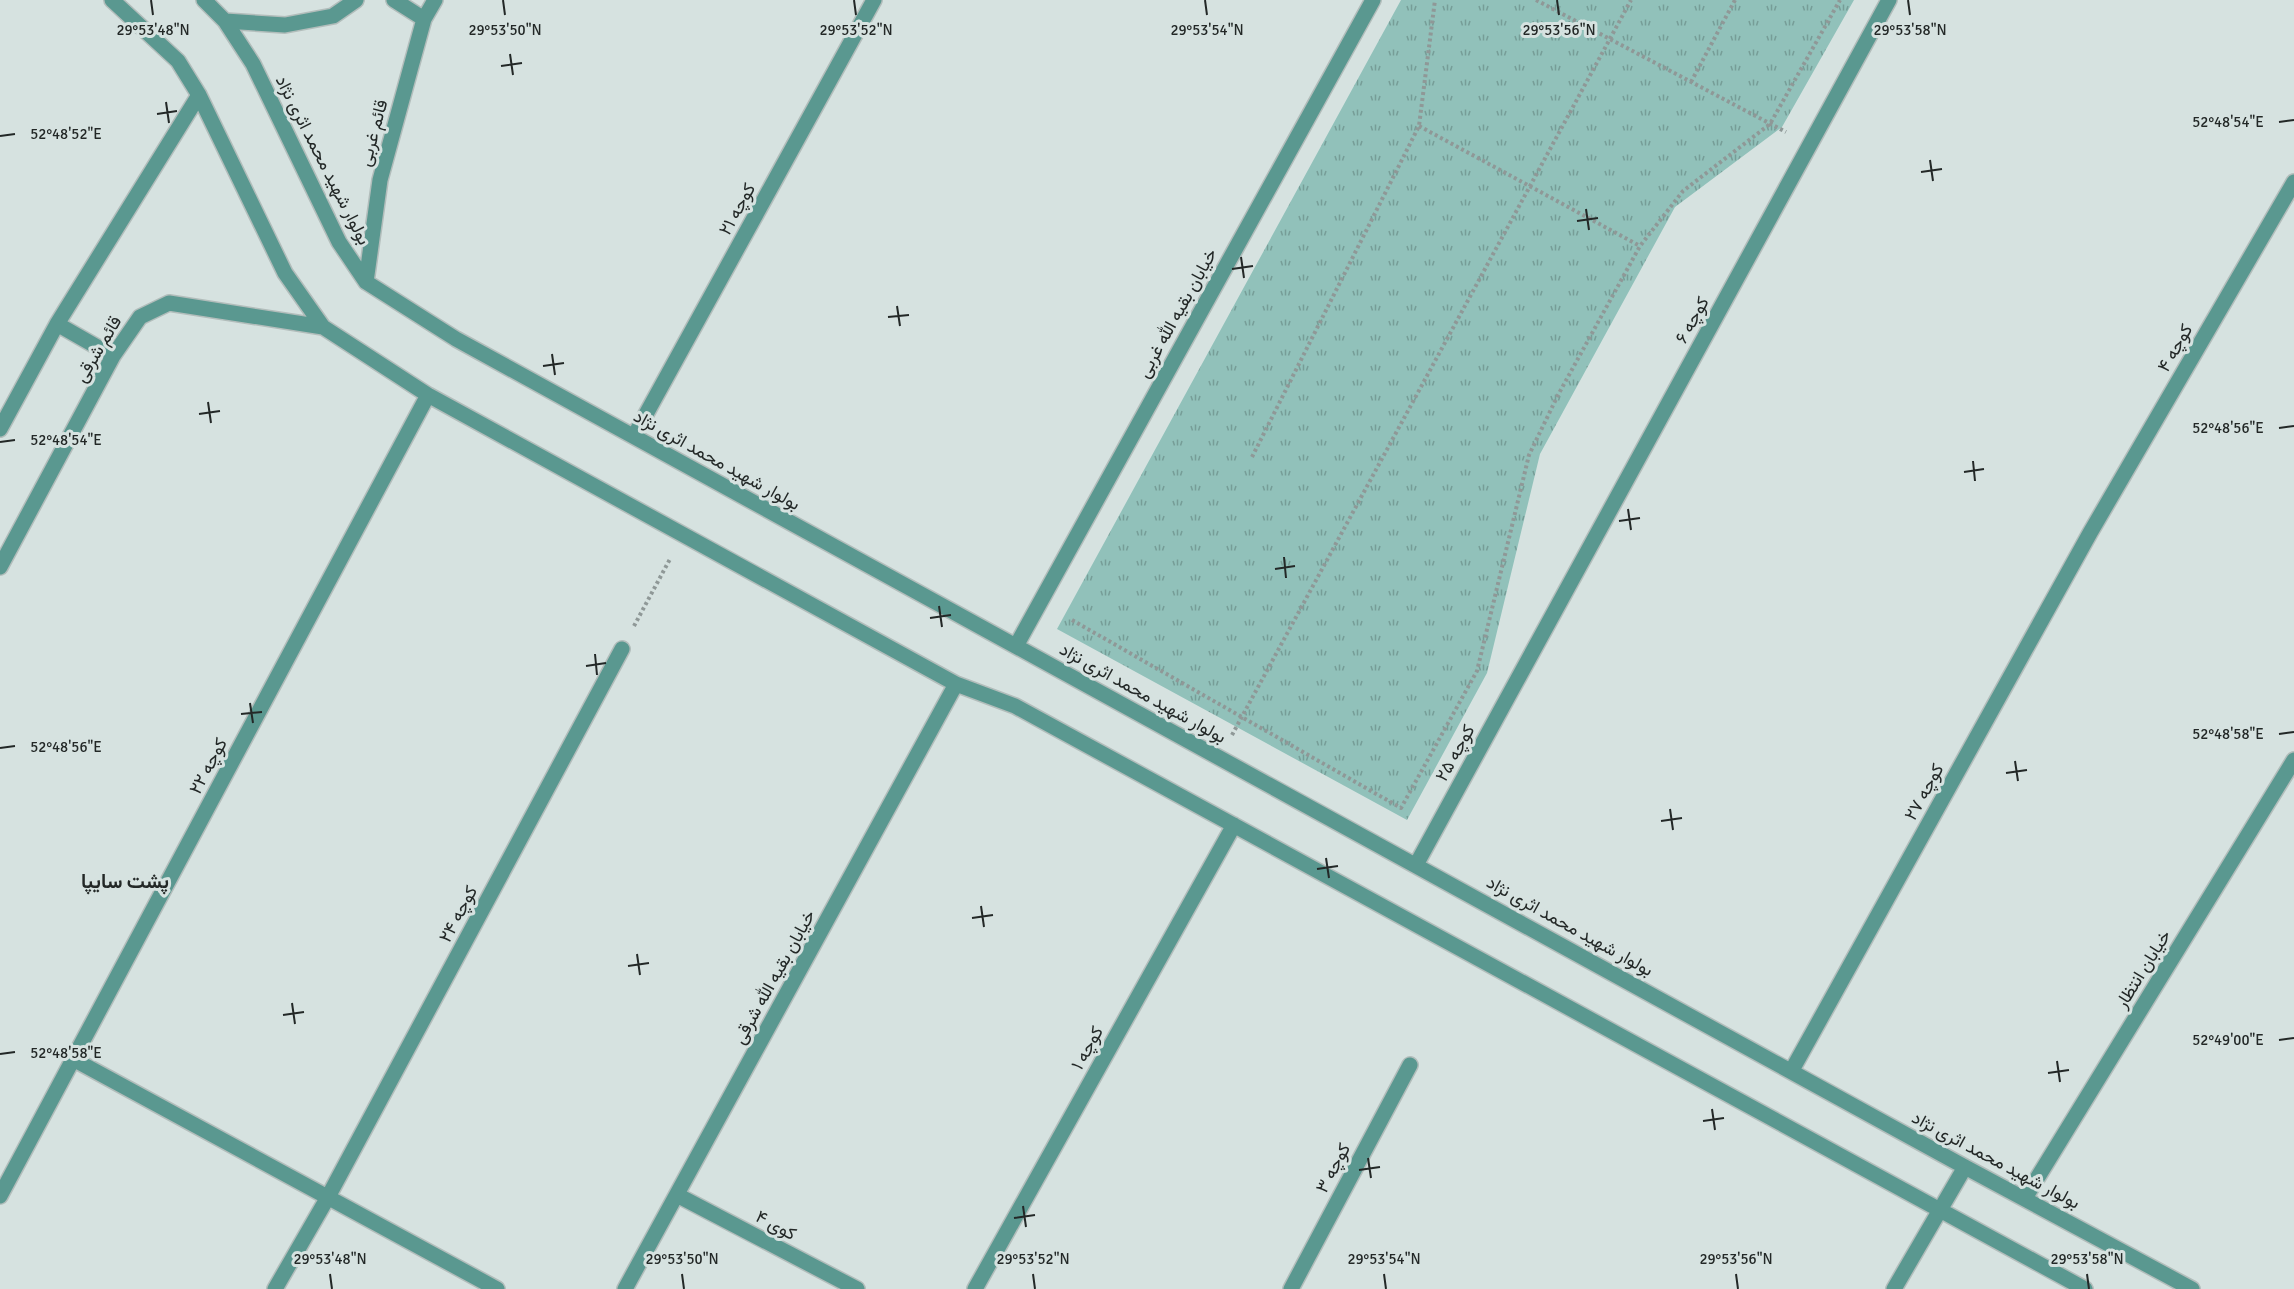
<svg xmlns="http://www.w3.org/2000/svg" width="2294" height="1289" font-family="Signika,Vazirmatn,sans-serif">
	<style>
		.park { fill: url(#park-tufts) }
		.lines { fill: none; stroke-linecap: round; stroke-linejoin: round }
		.minor-casing { stroke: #b2bdbb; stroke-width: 18 }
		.path { stroke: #8f9897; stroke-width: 4; stroke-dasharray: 3 3; stroke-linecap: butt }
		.minor { stroke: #5a9890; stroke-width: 15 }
		.ticks { fill: none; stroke: #232827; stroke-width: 2 }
		.labels { text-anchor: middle; stroke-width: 6; stroke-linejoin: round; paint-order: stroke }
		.street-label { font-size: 18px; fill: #232827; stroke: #d6e2e0 }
		.neighbourhood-label { font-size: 20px; font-weight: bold; fill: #232827; stroke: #d6e2e0 }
		.ticks-label { font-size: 15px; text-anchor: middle; fill: #232827; stroke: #d6e2e0; stroke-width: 6; stroke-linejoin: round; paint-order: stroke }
	</style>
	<defs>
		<pattern id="park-tufts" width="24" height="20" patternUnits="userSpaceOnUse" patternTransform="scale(1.5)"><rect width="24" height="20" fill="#91c1ba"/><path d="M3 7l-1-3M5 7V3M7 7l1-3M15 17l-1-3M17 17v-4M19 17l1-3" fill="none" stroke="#769d97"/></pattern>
	</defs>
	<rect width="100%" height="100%" fill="#d6e2e0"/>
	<path class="park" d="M1401 0H1854L1782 127 1675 207 1540 454 1487 673 1407 820 1057 629Z"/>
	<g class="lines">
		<defs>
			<path id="minor" d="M112 0 178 61 199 95 285 273 323 327 428 395 956 684 1015 706 2085 1289
				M204 0 225 21 253 64 339 242 366 282 456 339 1965 1167 2192 1289
				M394 0 424 19
				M225 21 285 25 333 16 356 0
				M366 282 380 180 424 19 435 0
				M57 324 113 356
				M0 429 57 324 199 95
				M634 436 874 0
				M0 567 113 356 140 317 169 303 323 327
				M1016 646 1373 0
				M1416 865 1889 0
				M73 1059 497 1289
				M1792 1070 2090 533 2294 182
				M677 1195 857 1289
				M0 1196 428 395
				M2025 1198 2294 760
				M275 1289 328 1197 622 649
				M625 1289 956 684
				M975 1289 1234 825
				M1291 1289 1410 1065
				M1894 1289 1965 1167"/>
		</defs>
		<use href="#minor" class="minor-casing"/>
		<path class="path" d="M1536 0 1786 132
			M1691 82 1735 0
			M1419 126 1640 246
			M1252 457 1419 126 1435 0
			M1072 620 1401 808 1477 671 1529 455 1558 395 1640 246 1683 191 1770 124 1840 0
			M634 626 670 559
			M1232 735 1631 0"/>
		<use href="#minor" class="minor"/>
	</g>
	<path class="ticks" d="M151 0 153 15M503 0 505 15M854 0 856 15M1205 0 1207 15M1557 0 1559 15M1908 0 1910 15M510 54 513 75M501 66 522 63M166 102 169 123M157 114 177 111M2279 122 2294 120M0 136 15 134M1930 160 1933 181M1921 172 1942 169M1586 209 1589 230M1577 221 1598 218M1241 257 1244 278M1232 269 1253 266M897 306 900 326M888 317 909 315M552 354 555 375M543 366 564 363M208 402 211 423M199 414 220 411M2279 428 2294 426M0 442 15 440M1973 461 1975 481M1964 472 1984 469M1628 509 1631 530M1619 521 1640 518M1284 557 1286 578M1275 569 1295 566M939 606 942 627M930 618 951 615M595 654 597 675M586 666 606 663M250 703 253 723M241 714 262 712M2279 734 2294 732M0 748 15 746M2015 761 2018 781M2006 773 2027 770M1670 809 1673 830M1661 821 1682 818M1326 858 1329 878M1317 869 1338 866M981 906 984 927M972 918 993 915M637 954 640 975M628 966 649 963M292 1003 295 1024M283 1015 304 1012M2279 1040 2294 1038M0 1054 15 1052M2057 1061 2060 1082M2048 1073 2069 1070M1712 1109 1715 1130M1703 1121 1724 1118M1368 1158 1371 1178M1359 1170 1380 1167M1023 1206 1026 1227M1014 1218 1035 1215M330 1274 332 1289M682 1274 684 1289M1033 1274 1035 1289M1384 1274 1386 1289M1736 1274 1738 1289M2087 1274 2089 1289"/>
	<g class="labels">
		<g class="street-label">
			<text transform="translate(373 133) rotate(-75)" y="6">قائم غربی</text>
			<text transform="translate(323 160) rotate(63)" y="6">بولوار شهید محمد اثری نژاد</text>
			<text transform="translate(737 209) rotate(-61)" y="6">کوچه ۲۱</text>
			<text transform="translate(1177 313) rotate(-61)" y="6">خیابان بقیه الله غربی</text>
			<text transform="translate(1692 320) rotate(-61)" y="6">کوچه ۶</text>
			<text transform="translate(2175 348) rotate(-60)" y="6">کوچه ۴</text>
			<text transform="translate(98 349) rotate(-59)" y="6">قائم شرقی</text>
			<text transform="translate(717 460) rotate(29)" y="6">بولوار شهید محمد اثری نژاد</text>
			<text transform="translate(1143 693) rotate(29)" y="6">بولوار شهید محمد اثری نژاد</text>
			<text transform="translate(1455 753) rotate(-61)" y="6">کوچه ۲۵</text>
			<text transform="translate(208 766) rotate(-62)" y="6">کوچه ۲۲</text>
			<text transform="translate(1924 792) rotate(-61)" y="6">کوچه ۲۷</text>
			<text transform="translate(458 914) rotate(-62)" y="6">کوچه ۲۴</text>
			<text transform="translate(1570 926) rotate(29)" y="6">بولوار شهید محمد اثری نژاد</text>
			<text transform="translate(2143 969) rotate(-58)" y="6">خیابان انتظار</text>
			<text transform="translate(774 977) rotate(-61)" y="6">خیابان بقیه الله شرقی</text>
			<text transform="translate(1087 1048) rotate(-61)" y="6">کوچه ۱</text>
			<text transform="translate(1996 1160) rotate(28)" y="6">بولوار شهید محمد اثری نژاد</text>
			<text transform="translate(1333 1168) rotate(-62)" y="6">کوچه ۳</text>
			<text transform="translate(776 1225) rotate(28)" y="6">کوی ۴</text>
		</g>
		<g class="neighbourhood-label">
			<text x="125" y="888">پشت سایپا</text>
		</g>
	</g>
	<g class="ticks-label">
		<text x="153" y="35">29°53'48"N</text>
		<text x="505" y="35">29°53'50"N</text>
		<text x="856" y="35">29°53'52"N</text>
		<text x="1207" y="35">29°53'54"N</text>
		<text x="1559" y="35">29°53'56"N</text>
		<text x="1910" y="35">29°53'58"N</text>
		<text x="2228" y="127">52°48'54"E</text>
		<text x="66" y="139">52°48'52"E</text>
		<text x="2228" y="433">52°48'56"E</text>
		<text x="66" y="445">52°48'54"E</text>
		<text x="2228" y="739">52°48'58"E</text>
		<text x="66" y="752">52°48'56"E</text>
		<text x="2228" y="1045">52°49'00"E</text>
		<text x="66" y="1058">52°48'58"E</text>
		<text x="330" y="1264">29°53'48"N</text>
		<text x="682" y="1264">29°53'50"N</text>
		<text x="1033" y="1264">29°53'52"N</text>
		<text x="1384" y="1264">29°53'54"N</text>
		<text x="1736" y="1264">29°53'56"N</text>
		<text x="2087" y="1264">29°53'58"N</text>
	</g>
</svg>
